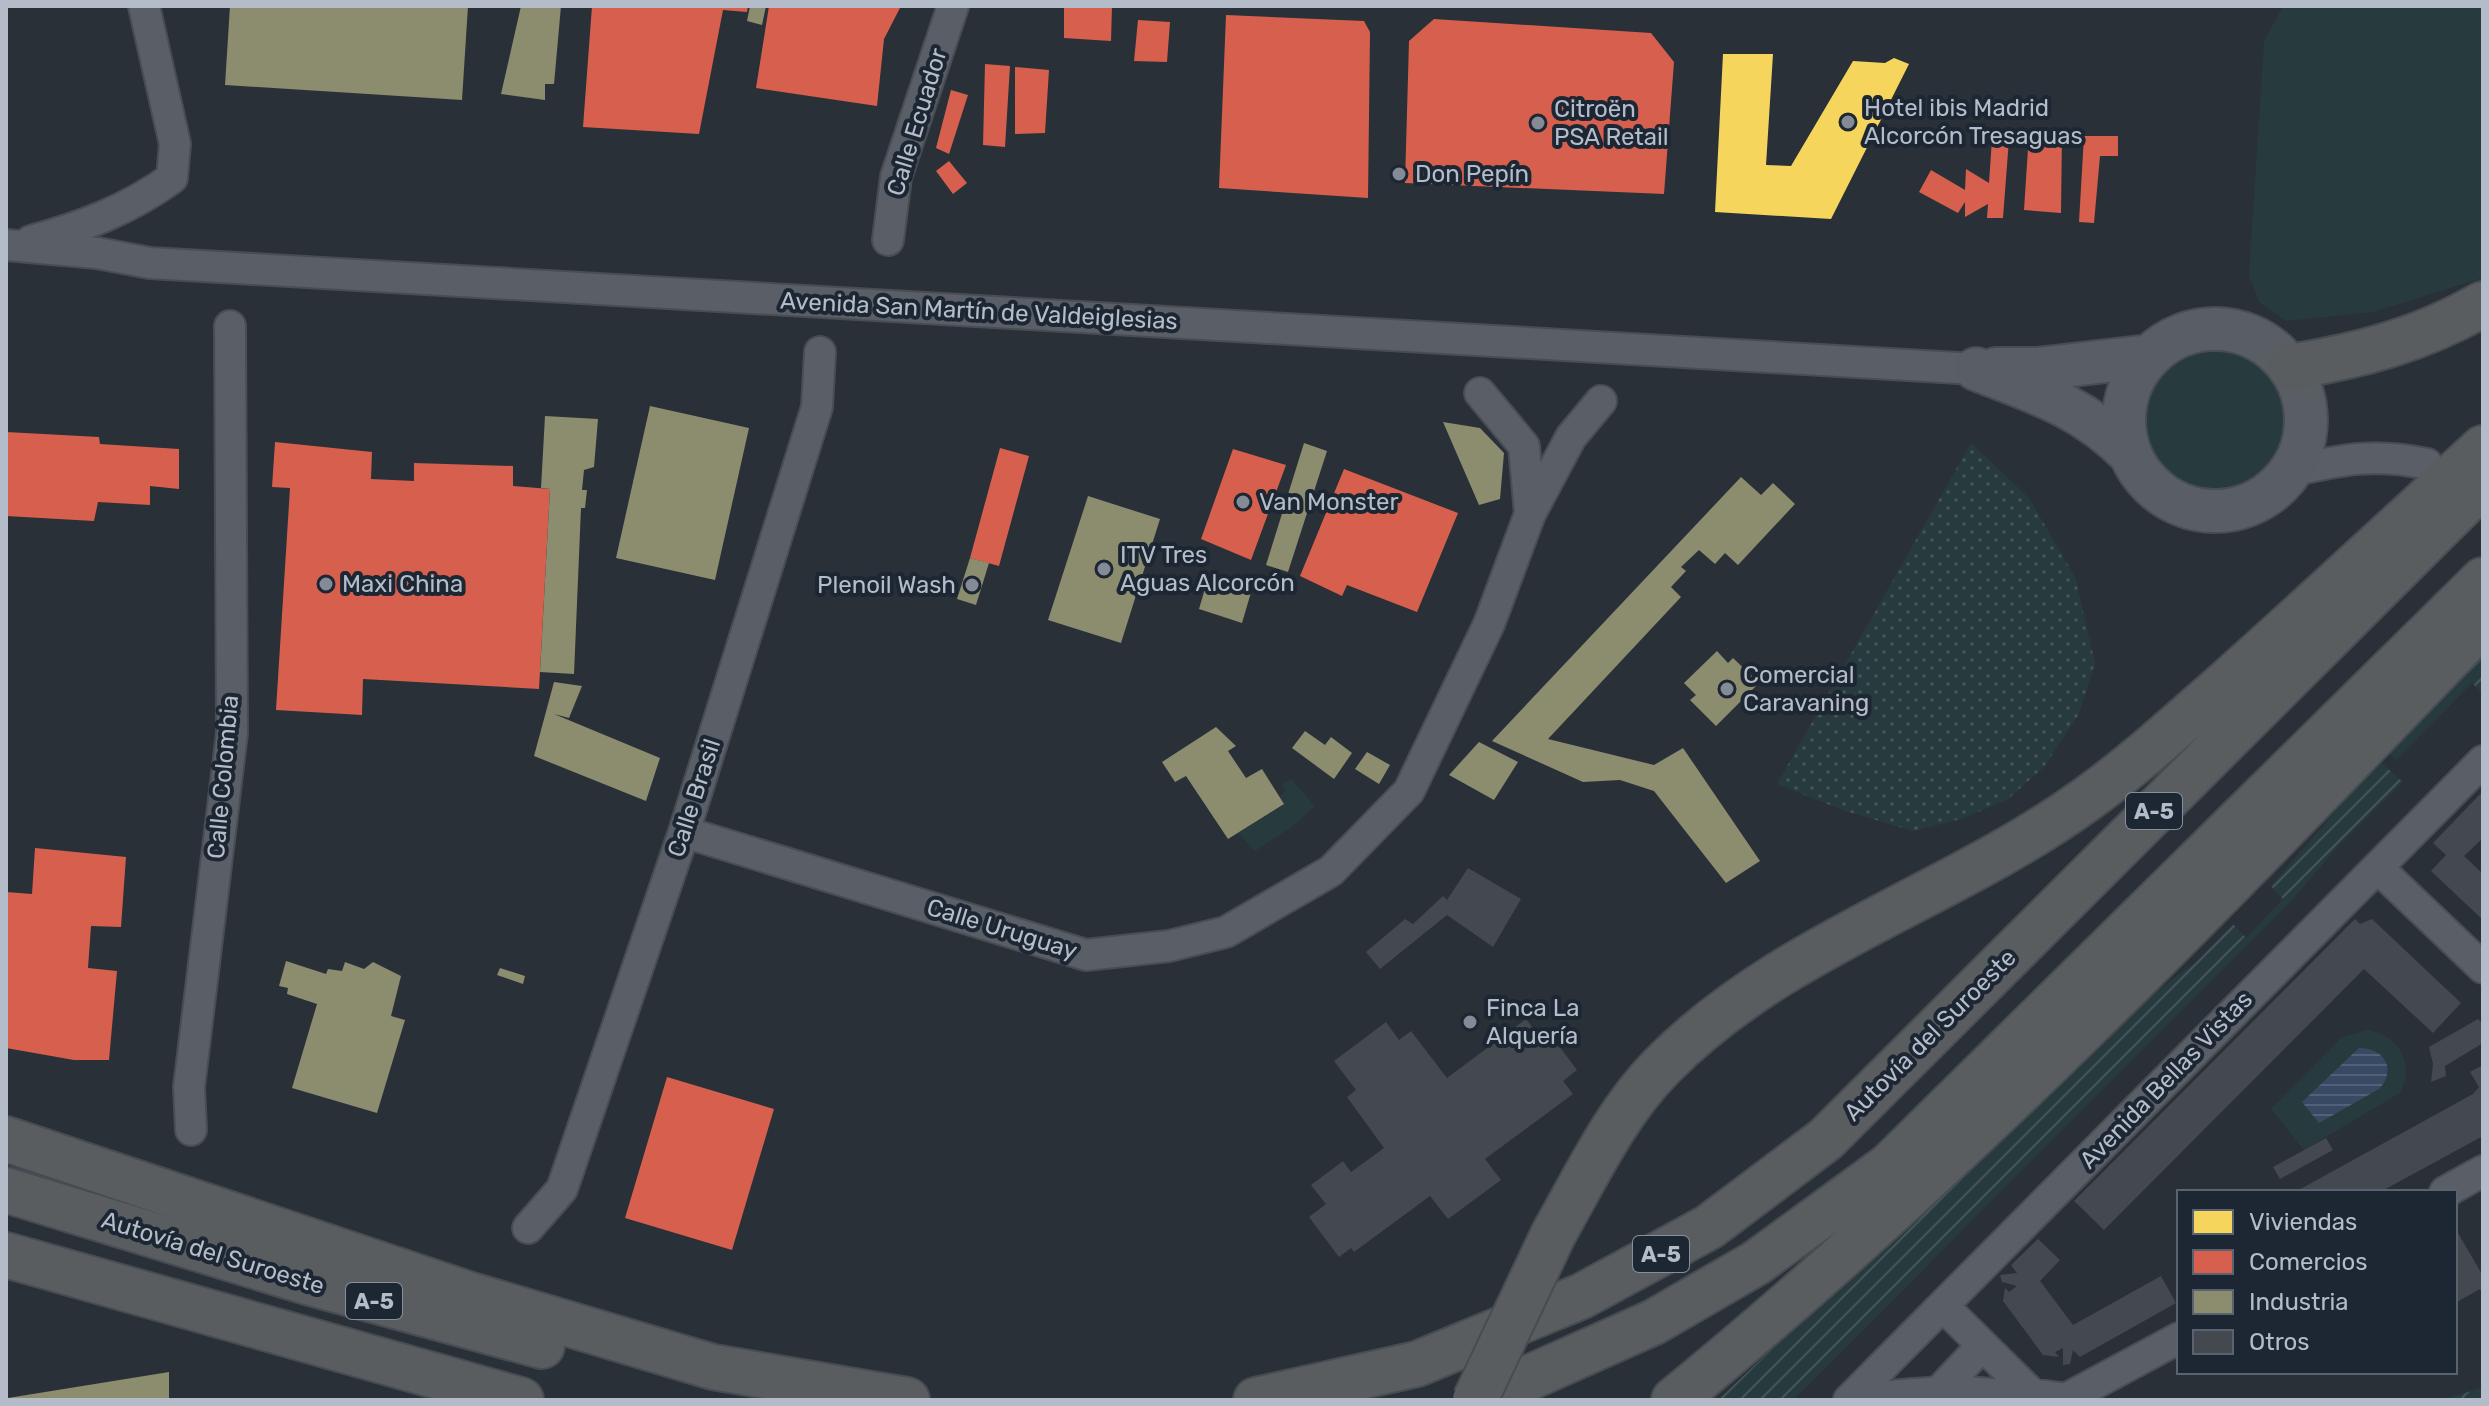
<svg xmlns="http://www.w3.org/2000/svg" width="2489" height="1406" font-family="Rubik,sans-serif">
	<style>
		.grass { fill: #273a3e }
		.park { fill: url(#park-dots) }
		.garden { fill: url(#garden-furrows) }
		.water { fill: url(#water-rules) }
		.homes { fill: #f6d55c }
		.shops { fill: #d6604d }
		.industry { fill: #8c8c6e }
		.building { fill: #444950 }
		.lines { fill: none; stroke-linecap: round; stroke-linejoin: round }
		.street-casing { stroke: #484c53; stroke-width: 34 }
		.secondary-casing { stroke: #484c53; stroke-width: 46 }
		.highway-casing { stroke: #474c53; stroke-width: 48 }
		.street { stroke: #5a5e66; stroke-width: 30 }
		.secondary { stroke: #595d64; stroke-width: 42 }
		.highway { stroke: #5a5d60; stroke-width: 44 }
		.highway-bridge-casing { stroke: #474c53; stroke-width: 48; stroke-linecap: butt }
		.highway-bridge { stroke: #5a5d60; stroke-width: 44 }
		.poi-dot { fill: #848b96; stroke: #1d2633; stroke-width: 3 }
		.labels { text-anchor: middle; stroke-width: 8; stroke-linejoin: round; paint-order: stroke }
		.shield { fill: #1d2633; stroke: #878f9c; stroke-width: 2 }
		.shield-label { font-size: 22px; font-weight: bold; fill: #b4bcc9 }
		.poi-label { font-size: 24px; fill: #b4bcc9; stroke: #1d2633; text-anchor: start }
		.street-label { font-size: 24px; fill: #b4bcc9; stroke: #1d2633 }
	</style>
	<defs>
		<pattern id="park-dots" width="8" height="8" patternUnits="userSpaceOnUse" patternTransform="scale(2)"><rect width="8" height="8" fill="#273a3e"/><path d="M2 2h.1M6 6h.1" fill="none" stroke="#445559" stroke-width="1.8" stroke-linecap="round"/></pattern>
		<pattern id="garden-furrows" width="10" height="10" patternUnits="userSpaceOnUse" patternTransform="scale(2)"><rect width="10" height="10" fill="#273a3e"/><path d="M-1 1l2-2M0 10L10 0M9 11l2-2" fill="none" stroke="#445559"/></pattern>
		<pattern id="water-rules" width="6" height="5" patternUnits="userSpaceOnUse" patternTransform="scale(2)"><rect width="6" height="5" fill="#384963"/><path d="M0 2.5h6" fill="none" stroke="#526178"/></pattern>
	</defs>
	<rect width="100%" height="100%" fill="#2a3038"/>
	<path class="grass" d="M2283 6H2483V278L2373 312 2286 321 2259 302 2249 275 2264 41Z
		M2142 421a74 74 0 1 1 148 0a74 74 0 1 1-148 0Z
		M1291 779 1315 806 1293 826 1255 851 1238 833 1283 805 1279 797 1285 791 1282 785Z
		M2368 1030C2400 1036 2415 1063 2400 1093L2304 1150 2271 1109 2342 1037Z"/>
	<path class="park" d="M1971 443 2029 498 2075 577 2095 663 2079 714 2044 767 2007 800 1961 819 1913 831 1845 811 1777 784Z"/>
	<path class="garden" d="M2483 657V694L2472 683 2396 760 2387 751Z
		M2379 761 2403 782 2337 847 2292 900 1793 1400H1718L2124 1015 2195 963 2233 924 2246 938 2283 899 2271 886Z
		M2483 1388V1400H2439Z"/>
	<path class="water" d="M2359 1048C2385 1048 2397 1070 2379 1089L2319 1123 2302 1102Z"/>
	<path class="homes" d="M1723 54H1773L1766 165 1791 166 1853 61 1885 63 1894 58 1909 64 1831 219 1715 212Z"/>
	<path class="shops" d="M592 6H748L747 12 723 10 699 134 583 127Z
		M769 6H901L884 39 877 106 756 88Z
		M1064 6H1112L1111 41 1064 38Z
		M1226 15 1364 21 1370 32 1368 198 1219 188Z
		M1434 19 1651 33 1674 62 1664 194 1405 183 1409 41Z
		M1138 20 1170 22 1167 62 1134 61Z
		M985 64 1010 66 1005 147 983 145Z
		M1015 67 1049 70 1045 133 1015 134Z
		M951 90 968 95 949 154 936 148Z
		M2062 131 2061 213 2024 210 2029 133Z
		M2084 136H2118V156H2100L2094 223 2079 222Z
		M1992 139H2009L2003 218H1987L1988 204 1965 217V202L1958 213 1919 192 1931 170 1965 190 1966 169 1989 183Z
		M949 161 967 183 953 194 936 171Z
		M6 432 99 437 100 444 179 449V489L150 486V505L98 502 94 521 6 516Z
		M275 442 372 452 371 479 414 481V463L513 466V486L550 489 539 689 363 679 362 715 276 710 290 488 272 487Z
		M1000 448 1029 456 999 566 970 558Z
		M1233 449 1286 465 1251 560 1201 539Z
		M1344 469 1458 513 1417 612 1347 585 1342 596 1300 576Z
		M35 848 126 857 121 927 91 926 88 968 117 971 109 1060H74L6 1048V892L32 894Z
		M667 1077 774 1109 732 1250 625 1218Z"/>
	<path class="industry" d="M230 6H468L462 100 225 85Z
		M521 6H561L554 84H545V100L501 94Z
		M750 6H766L762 25 747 21Z
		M650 406 749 428 715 580 616 558Z
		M545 416 598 419 594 467 584 470 582 490H587L585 508H581L574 674 540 672 550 489 541 488Z
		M1443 422 1480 428 1504 453 1500 499 1479 505Z
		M1304 443 1327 451 1288 572 1266 565Z
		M1741 477 1761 495 1773 483 1795 504 1738 565 1725 553 1715 564 1699 550 1681 567 1686 571 1671 587 1681 597 1548 739 1654 765 1683 748 1760 861 1726 883 1654 791 1620 780 1583 782 1492 741Z
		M1088 496 1160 519 1121 643 1048 620Z
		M970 558 989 563 976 605 957 599Z
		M1209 575 1252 589 1242 623 1199 609Z
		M1717 651 1728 663 1733 658 1759 683 1716 726 1690 700 1696 695 1684 683Z
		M554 682 582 686 569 718 554 714 660 758 646 801 534 756Z
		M1216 727 1236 746 1228 751 1246 778 1262 769 1284 804 1228 839 1186 776 1175 782 1162 762Z
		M1305 731 1325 745 1331 737 1352 753 1334 779 1292 748Z
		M1479 742 1518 762 1494 800 1449 775Z
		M1367 752 1390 765 1379 784 1355 769Z
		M286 961 326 974 328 969 342 971 345 962 364 969 373 962 401 976 391 1016 405 1020 377 1113 292 1088 317 1004 287 994 288 988 279 986Z
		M500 968 525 976 523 984 497 975Z
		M169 1372V1400H8V1398Z"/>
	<path class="building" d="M2483 791V838L2464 856 2483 874V920L2431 871 2446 855 2433 843Z
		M1468 868 1521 899 1493 947 1447 915 1380 969 1366 952 1405 919 1413 924 1443 896 1447 900Z
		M2355 919 2360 924 2372 919 2461 1003 2433 1033 2364 969 2104 1230 2074 1201Z
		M1526 1019 1536 1032 1544 1026 1577 1070 1563 1081 1573 1094 1485 1159 1501 1180 1448 1219 1430 1196 1354 1252 1351 1248 1339 1257 1309 1217 1326 1204 1311 1185 1343 1161 1351 1172 1384 1148 1347 1097 1356 1090 1334 1061 1386 1022 1399 1040 1411 1031 1447 1078Z
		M2478 1019 2483 1024V1043L2445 1066 2446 1076 2431 1082 2433 1064 2429 1047Z
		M2483 1065V1136L2380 1192H2295L2473 1094 2479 1087 2470 1072Z
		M2326 1138 2333 1150 2280 1179 2273 1167Z
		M2455 1228 2483 1276V1294L2480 1289 2455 1303Z
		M2038 1239 2060 1260 2040 1281 2073 1325 2161 1276 2176 1303 2080 1357 2073 1350 2070 1364 2063 1365V1348L2055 1352 2059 1357 2043 1355 2003 1301 2005 1288 2009 1292 2017 1286 2002 1282 2000 1275 2017 1273 2011 1265Z"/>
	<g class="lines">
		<defs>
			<path id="street" d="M888 240 896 177 953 6
				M31 241C82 227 128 210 172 178L175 144 144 6
				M6 245 97 253 150 263 1976 369
				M1480 393 1524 446 1530 514 1571 437 1601 401
				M2292 471C2343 459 2375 453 2427 464
				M684 832 1086 955 1169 946 1226 932 1331 871 1409 791 1489 624 1530 514
				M2378 868 2483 968
				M191 1130 189 1087 232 733 230 326
				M2445 1192 2483 1171
				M528 1228 562 1189 684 832 817 407 820 352
				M1944 1307 2032 1394 2067 1399
				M1849 1400 2483 761
				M1849 1400C1908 1395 1965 1385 2023 1400
				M1931 1400 1982 1346
				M2064 1400 2179 1338"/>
			<path id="secondary" d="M2124 420a91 91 0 1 1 182 0a91 91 0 1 1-182 0Z
				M1976 369C2037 393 2082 406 2129 453
				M1996 369H2037L2150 356"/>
			<path id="highway" d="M2290 367C2360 356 2422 339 2483 304
				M6 1139 471 1295 713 1367 907 1400
				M6 1190 307 1282 542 1346
				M1554 1233C1586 1177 1615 1114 1661 1067 1779 946 1949 898 2084 801 2135 765 2180 723 2227 682 2313 605 2398 526 2483 448
				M6 1255 521 1400
				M1256 1400 1417 1364 1582 1296 1709 1227 1826 1139 2483 484
				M1479 1400 1654 1322 1756 1263 1889 1166 2483 580
				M1674 1400C1964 1163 2224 892 2483 623"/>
		</defs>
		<use href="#street" class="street-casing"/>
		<use href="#secondary" class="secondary-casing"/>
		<use href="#highway" class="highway-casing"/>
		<use href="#street" class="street"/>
		<use href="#secondary" class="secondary"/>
		<use href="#highway" class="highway"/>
		<defs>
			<path id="highway-bridge" d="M1475 1400 1554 1233"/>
		</defs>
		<use href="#highway-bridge" class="highway-bridge-casing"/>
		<use href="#highway-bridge" class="highway-bridge"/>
	</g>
	<g class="poi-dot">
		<circle cx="1848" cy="122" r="8"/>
		<circle cx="1538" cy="123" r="8"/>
		<circle cx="1399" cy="174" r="8"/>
		<circle cx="1243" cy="502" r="8"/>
		<circle cx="1104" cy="569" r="8"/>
		<circle cx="326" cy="584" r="8"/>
		<circle cx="972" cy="585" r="8"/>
		<circle cx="1727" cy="689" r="8"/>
		<circle cx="1470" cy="1022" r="8"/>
	</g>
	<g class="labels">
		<g class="shield">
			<rect x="2126" y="793" width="56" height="36" rx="6"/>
			<rect x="1633" y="1236" width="56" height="36" rx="6"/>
			<rect x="346" y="1283" width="56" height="36" rx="6"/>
		</g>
		<g class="shield-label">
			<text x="2154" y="819">A-5</text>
			<text x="1661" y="1262">A-5</text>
			<text x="374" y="1309">A-5</text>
		</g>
		<g class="poi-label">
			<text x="1864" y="116">Hotel ibis Madrid<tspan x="1864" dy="28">Alcorcón Tresaguas</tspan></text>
			<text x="1554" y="117">Citroën<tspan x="1554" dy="28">PSA Retail</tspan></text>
			<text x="1415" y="182">Don Pepín</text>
			<text x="1259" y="510">Van Monster</text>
			<text x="1120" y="563">ITV Tres<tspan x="1120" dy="28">Aguas Alcorcón</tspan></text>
			<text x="342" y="592">Maxi China</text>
			<text x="956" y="593" text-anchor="end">Plenoil Wash</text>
			<text x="1743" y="683">Comercial<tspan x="1743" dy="28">Caravaning</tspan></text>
			<text x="1486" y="1016">Finca La<tspan x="1486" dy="28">Alquería</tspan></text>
		</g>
		<g class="street-label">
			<text transform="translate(917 122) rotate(-73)" y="8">Calle Ecuador</text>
			<text transform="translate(979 311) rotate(3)" y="8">Avenida San Martín de Valdeiglesias</text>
			<text transform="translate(223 777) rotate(-85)" y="8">Calle Colombia</text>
			<text transform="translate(694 798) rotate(-72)" y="8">Calle Brasil</text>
			<text transform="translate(1002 929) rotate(17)" y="8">Calle Uruguay</text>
			<text transform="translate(1930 1035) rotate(-45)" y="8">Autovía del Suroeste</text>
			<text transform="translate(2166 1080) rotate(-46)" y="8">Avenida Bellas Vistas</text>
			<text transform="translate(213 1253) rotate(17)" y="8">Autovía del Suroeste</text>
		</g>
	</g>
	<rect width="2489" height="1406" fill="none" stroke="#b4bcc9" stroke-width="16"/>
	<rect x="2177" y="1190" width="280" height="184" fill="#1d2633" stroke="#59626f" stroke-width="2"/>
	<rect x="2193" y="1210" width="40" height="24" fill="#f6d55c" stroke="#59626f" stroke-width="2"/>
	<text x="2249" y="1230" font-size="24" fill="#b4bcc9">Viviendas</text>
	<rect x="2193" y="1250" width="40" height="24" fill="#d6604d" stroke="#59626f" stroke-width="2"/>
	<text x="2249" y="1270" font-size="24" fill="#b4bcc9">Comercios</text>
	<rect x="2193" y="1290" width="40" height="24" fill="#8c8c6e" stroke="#59626f" stroke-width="2"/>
	<text x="2249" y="1310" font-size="24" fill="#b4bcc9">Industria</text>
	<rect x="2193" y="1330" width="40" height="24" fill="#444950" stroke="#59626f" stroke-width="2"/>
	<text x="2249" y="1350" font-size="24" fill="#b4bcc9">Otros</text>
</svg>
